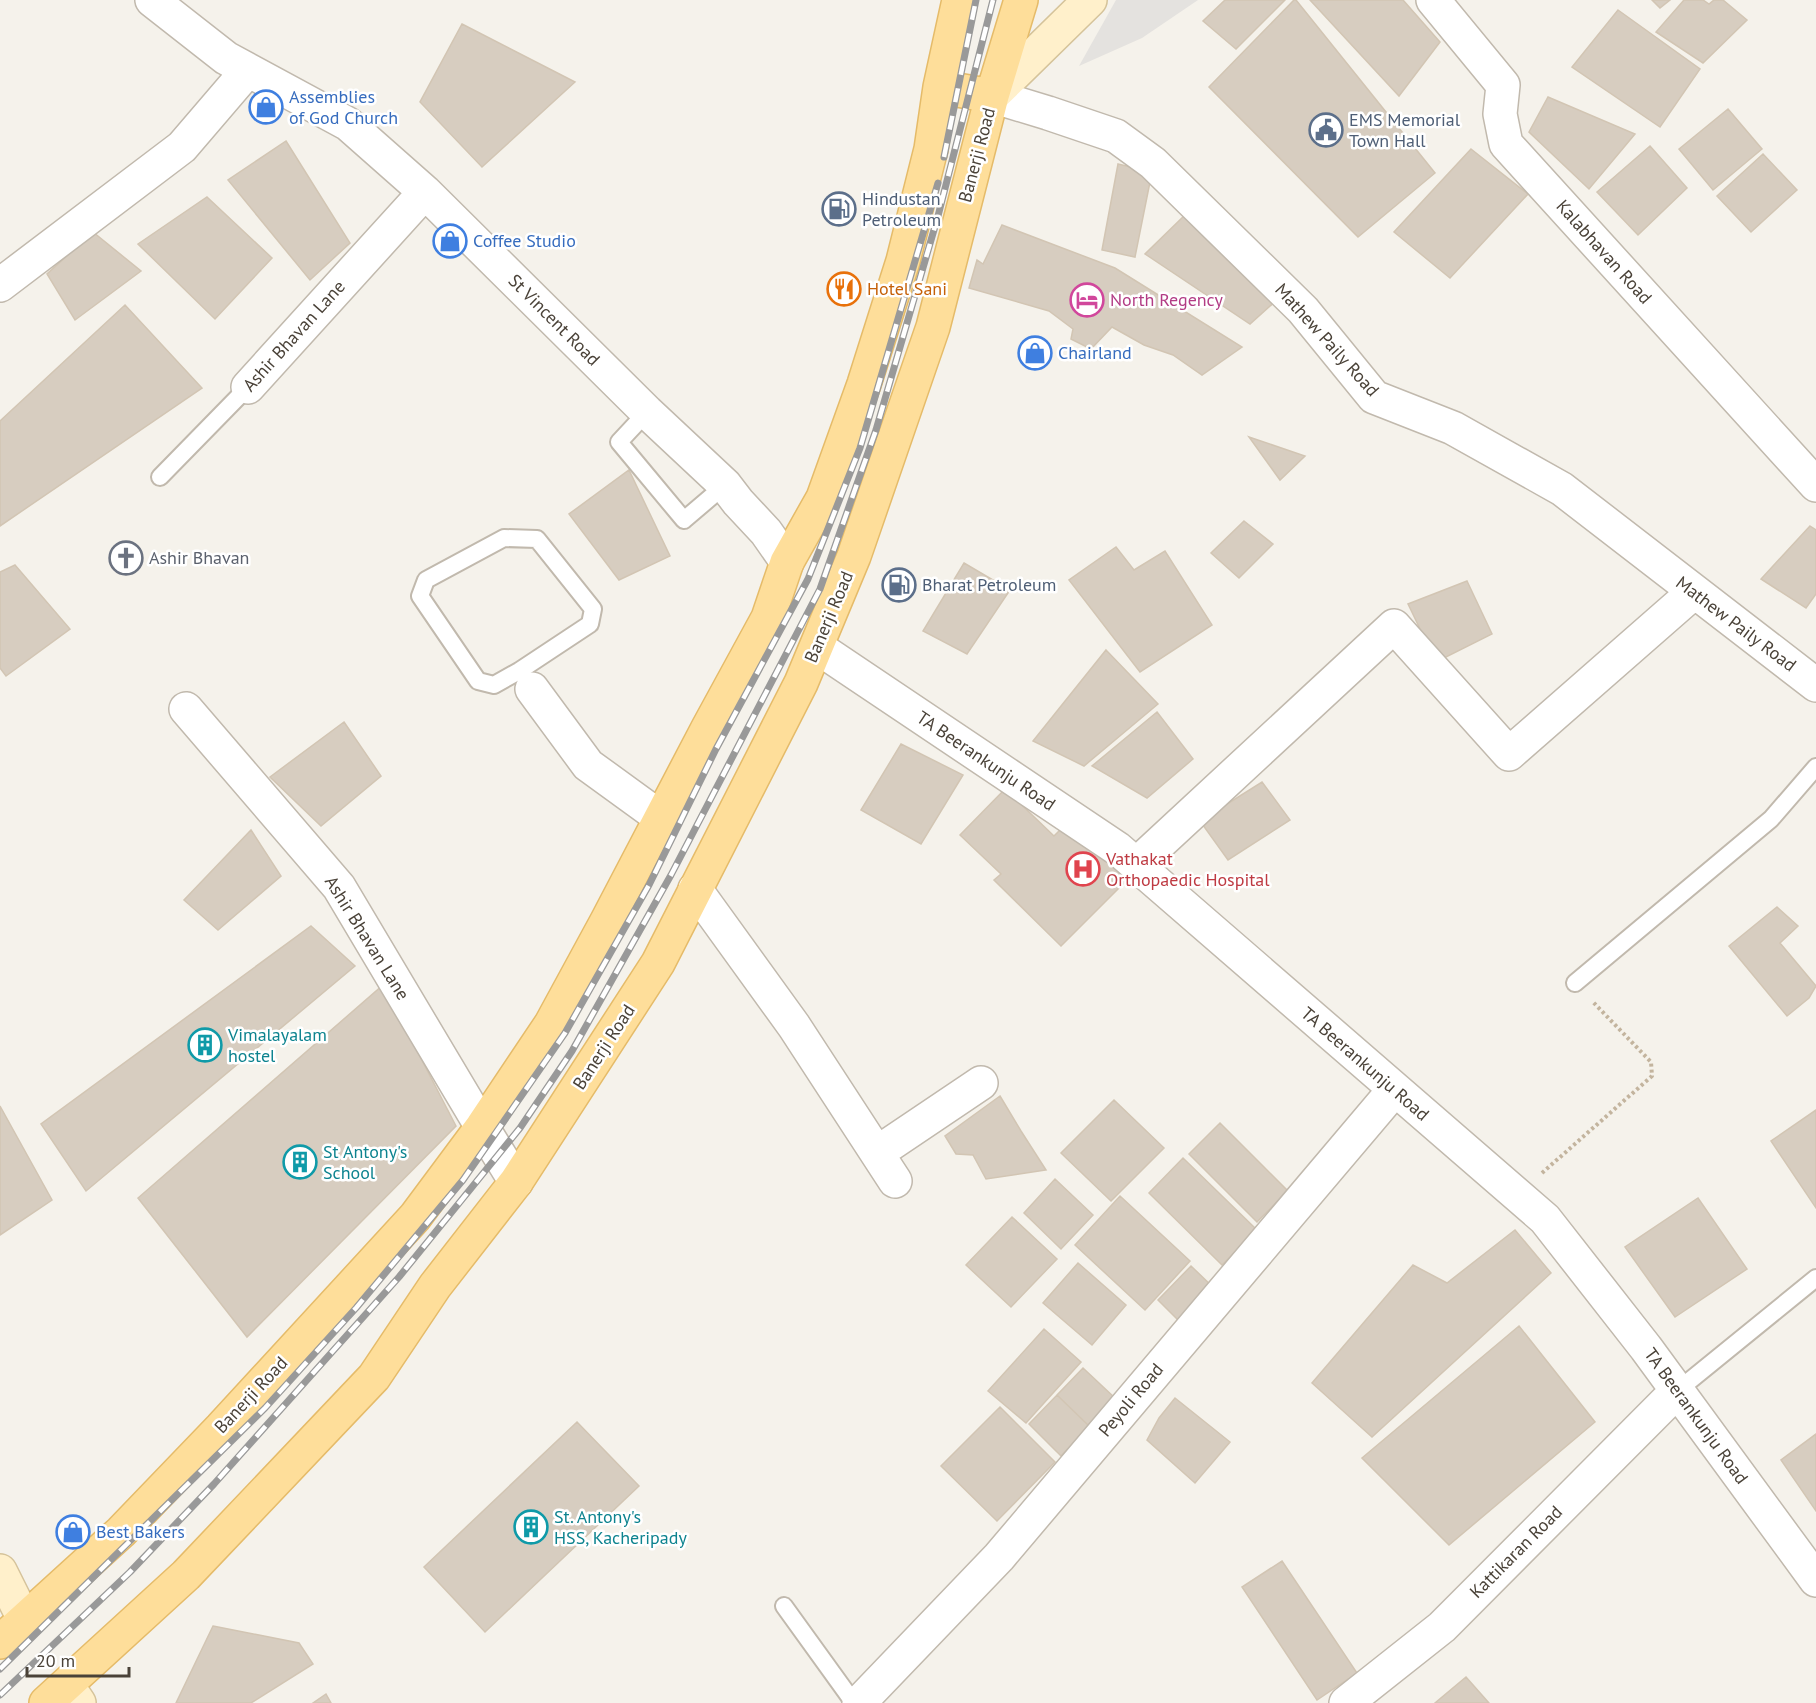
<svg xmlns="http://www.w3.org/2000/svg" width="1816" height="1703" font-family="'PT Sans',sans-serif">
	<style>
		.parking { fill: #e4e2df }
		.building { fill: #d7cdc0; stroke: #d2c5b3; stroke-width: 1.5 }
		.lines { fill: none; stroke-linecap: round; stroke-linejoin: round }
		.lane-casing { stroke: #c1b9ad; stroke-width: 20 }
		.street-casing { stroke: #c1b9ad; stroke-width: 36 }
		.secondary-casing { stroke: #d5c39a; stroke-width: 36 }
		.primary-casing { stroke: #e5bb69; stroke-width: 36 }
		.path { stroke: #c3b49e; stroke-width: 4; stroke-dasharray: 3 3; stroke-linecap: butt }
		.lane { stroke: #fff; stroke-width: 16 }
		.street { stroke: #fff; stroke-width: 33 }
		.secondary { stroke: #fff0cb; stroke-width: 33 }
		.primary { stroke: #fede9a; stroke-width: 33 }
		.rail-casing { stroke: #999; stroke-width: 7 }
		.rail { stroke: #fff; stroke-width: 4.5; stroke-dasharray: 14; stroke-linecap: butt }
		.labels { text-anchor: middle; stroke-width: 5; stroke-linejoin: round; paint-order: stroke }
		.shop-label { font-size: 18px; fill: #366cbe; stroke: #fff; text-anchor: start }
		.service-label { font-size: 18px; fill: #4e5e75; stroke: #fff; text-anchor: start }
		.street-label { font-size: 18px; fill: #4a4238; stroke: #fff }
		.food-label { font-size: 18px; fill: #c56008; stroke: #fff; text-anchor: start }
		.hotel-label { font-size: 18px; fill: #b23c85; stroke: #fff; text-anchor: start }
		.worship-label { font-size: 18px; fill: #5b616d; stroke: #fff; text-anchor: start }
		.health-label { font-size: 18px; fill: #be3a42; stroke: #fff; text-anchor: start }
		.culture-label { font-size: 18px; fill: #0d838f; stroke: #fff; text-anchor: start }
	</style>
	<rect width="100%" height="100%" fill="#f5f2eb"/>
	<path class="parking" d="M1116 0H1198L1142 38 1079 66Z"/>
	<path class="building" d="M1225 0H1285L1236 49 1203 21Z
		M1294 0H1296L1435 173 1358 237 1209 87Z
		M1310 0H1403L1440 42 1399 96Z
		M1652 0H1670L1660 8Z
		M1684 0H1703L1709 4 1714 0H1723L1747 20 1703 63 1656 32Z
		M1618 10 1700 69 1660 127 1572 67Z
		M462 24 575 82 482 167 420 102Z
		M1548 97 1635 134 1589 189 1529 132Z
		M1728 109 1762 149 1713 190 1679 149Z
		M286 141 350 243 310 280 228 180Z
		M1650 146 1687 188 1638 235 1597 192Z
		M1471 149 1528 194 1450 278 1394 232Z
		M1763 154 1797 190 1751 232 1717 196Z
		M1118 164 1152 172 1135 257 1102 250Z
		M207 197 272 258 215 319 138 244Z
		M1188 212 1278 299 1250 324 1145 254Z
		M1002 225 1115 268 1242 347 1202 375 1173 355 1144 345 1112 327 1091 349 1071 339 1073 329 1049 311 969 288 977 260 983 264Z
		M93 232 141 271 75 320 47 274Z
		M125 305 202 388 0 526V421Z
		M1249 437 1305 456 1280 480Z
		M629 470 670 556 619 580 569 514Z
		M1244 521 1273 544 1239 578 1211 553Z
		M1810 526 1816 530V594L1806 608 1761 579Z
		M1116 547 1134 570 1165 551 1212 625 1140 672 1069 580Z
		M964 563 1010 590 967 654 923 631Z
		M15 565 70 629 6 676 0 668V572Z
		M1467 581 1492 634 1436 662 1408 604Z
		M1106 650 1158 704 1084 766 1033 741Z
		M1157 712 1193 759 1147 798 1092 766Z
		M344 722 381 776 321 826 270 777Z
		M901 744 963 775 921 844 861 810Z
		M1262 782 1290 820 1228 860 1200 821Z
		M1005 789 1054 836 1070 820 1129 878 1061 946 994 880 1001 874 960 835Z
		M251 830 281 876 218 930 184 900Z
		M1777 907 1798 926 1780 943 1816 986 1809 998 1787 1016 1729 946Z
		M311 926 355 966 86 1191 41 1124Z
		M383 985 456 1126 247 1337 138 1198Z
		M1000 1096 1021 1131 1046 1170 986 1179 973 1155 956 1154 945 1136Z
		M1114 1100 1164 1148 1111 1201 1061 1153Z
		M0 1106 52 1200 0 1235Z
		M1816 1110V1208L1771 1141Z
		M1220 1123 1288 1191 1257 1222 1189 1154Z
		M1183 1158 1257 1230 1222 1265 1149 1193Z
		M1055 1179 1093 1215 1061 1249 1024 1213Z
		M1120 1196 1190 1261 1145 1310 1075 1245Z
		M1698 1198 1747 1269 1675 1317 1625 1247Z
		M1012 1217 1057 1259 1011 1307 966 1265Z
		M1515 1230 1551 1273 1372 1437 1312 1383 1413 1265 1447 1283Z
		M1078 1263 1126 1305 1092 1345 1043 1303Z
		M1191 1266 1216 1290 1182 1324 1158 1300Z
		M1519 1326 1595 1422 1449 1545 1362 1458Z
		M1044 1329 1081 1362 1026 1423 988 1391Z
		M1083 1368 1116 1399 1089 1426 1057 1395Z
		M1057 1395 1089 1426 1061 1456 1029 1424Z
		M1175 1398 1230 1442 1195 1483 1147 1440 1159 1418Z
		M1000 1407 1055 1462 997 1521 941 1466Z
		M577 1422 639 1486 485 1632 424 1567Z
		M1816 1434V1511L1781 1460Z
		M1282 1561 1357 1673 1317 1700 1242 1587Z
		M213 1626 299 1643 313 1664 251 1703H176Z
		M1466 1677 1489 1703H1435Z
		M326 1694 331 1703H313Z"/>
	<g class="lines">
		<defs>
			<path id="lane" d="M647 412 619 442 684 520 725 485
				M160 477 248 387
				M504 538 537 539 593 609 590 624 519 671 494 685 478 681 420 596 426 580Z
				M1575 983 1771 819 1816 767
				M1677 1391 1816 1278
				M784 1606 854 1703"/>
			<path id="street" d="M152 0 226 58 348 124 425 192 647 412 725 485 738 502 766 532 787 562
				M1433 0 1503 85 1500 114 1506 144 1816 485
				M992 96 1048 113 1116 136 1153 163 1303 310 1374 397 1453 428 1562 489 1816 685
				M0 285 182 147 248 70
				M248 387 425 192
				M817 647 1118 849 1545 1219 1646 1348 1816 1580
				M532 689 588 765 661 818
				M186 709 339 887 482 1127 516 1182
				M1136 865 1394 626 1509 754 1694 592
				M695 889 794 1026 895 1181
				M877 1153 981 1083
				M859 1703 999 1557 1395 1089
				M1346 1703 1442 1627 1677 1391"/>
			<path id="secondary" d="M992 96 1090 0
				M0 1571 24 1619
				M67 1685 79 1703"/>
			<path id="primary" d="M940 87 992 96
				M0 1642 121 1532 221 1428 415 1217 482 1127 551 1024 607 921 708 728 768 618 787 562 823 498 864 384 903 261 931 149 940 87 959 0
				M46 1703 186 1575 374 1377 435 1286 516 1182 658 963 801 683 854 556 933 327 992 96 1021 0"/>
		</defs>
		<use href="#lane" class="lane-casing"/>
		<use href="#street" class="street-casing"/>
		<use href="#secondary" class="secondary-casing"/>
		<use href="#primary" class="primary-casing"/>
		<path class="path" d="M1542 1173 1652 1076 1651 1062 1593 1002"/>
		<use href="#lane" class="lane"/>
		<use href="#street" class="street"/>
		<use href="#secondary" class="secondary"/>
		<use href="#primary" class="primary"/>
		<defs>
			<path id="rail" d="M944 157 976 0
				M0 1669 265 1408 356 1308 463 1180 565 1033 649 885 716 749 808 579 860 448 938 183
				M0 1695 130 1572 214 1484 399 1277 520 1128 572 1051 671 875 820 589 876 430 938 216 993 0"/>
		</defs>
		<use href="#rail" class="rail-casing"/>
		<use href="#rail" class="rail"/>
	</g>
	<defs>
		<symbol id="shop-ring" viewBox="-11 -11 22 22"><circle r="9.5" fill="#fff" stroke="#3f7fe0" stroke-width="1.5"/><path d="M-5-2.5h2.3a2.7 3.5 0 0 1 5.4 0H5L5.5 6h-11ZM-1.5-2.5h3a1.5 2.3 0 0 0-3 0Z" fill="#3f7fe0"/></symbol>
		<symbol id="civic-ring" viewBox="-11 -11 22 22"><circle r="9.5" fill="#fff" stroke="#5c6f8a" stroke-width="1.5"/><path d="M-.6-6.5H3V-4.5H.6V-3L4-1V1h2V6H-6V1h2V-1L-.6-3ZM-1.2 2.5V6h2.4V2.5Z" fill="#5c6f8a"/></symbol>
		<symbol id="fuel-ring" viewBox="-11 -11 22 22"><circle r="9.5" fill="#fff" stroke="#5c6f8a" stroke-width="1.5"/><path d="M-5.5-6h7V0h2V4h1.3V-2.5L3-4.5l.8-.8L6-3V5H2.5V1h-1V6h-7ZM-4.2-4.7v3.2H.2V-4.7Z" fill="#5c6f8a"/></symbol>
		<symbol id="restaurant-ring" viewBox="-11 -11 22 22"><circle r="9.5" fill="#fff" stroke="#e8710a" stroke-width="1.5"/><path d="M-5-6h1v4h1v-4h1v4h1v-4h1v5L-1.5 .5V6h-2V.5L-5-1ZM5-6V6H3V1.5H1.5Q1.5-4 5-6Z" fill="#e8710a"/></symbol>
		<symbol id="hotel-ring" viewBox="-11 -11 22 22"><circle r="9.5" fill="#fff" stroke="#d1479c" stroke-width="1.5"/><path d="M-6-4.5h1.5V1H6V5H4.5V3h-9V5H-6ZM-4 0a1.8 1.8 0 1 1 3.6 0ZM.5 0V-2.5h3Q6-2.5 6 0Z" fill="#d1479c"/></symbol>
		<symbol id="church-ring" viewBox="-11 -11 22 22"><circle r="9.5" fill="#fff" stroke="#6b7280" stroke-width="1.5"/><path d="M-1.2-6h2.4v3.5h3.3v2.4h-3.3V6h-2.4V-.1h-3.3v-2.4h3.3Z" fill="#6b7280"/></symbol>
		<symbol id="hospital-ring" viewBox="-11 -11 22 22"><circle r="9.5" fill="#fff" stroke="#e0444e" stroke-width="1.5"/><path d="M-5-5h3v3.5h4V-5h3V5h-3V1.5h-4V5h-3Z" fill="#e0444e"/></symbol>
		<symbol id="building-ring" viewBox="-11 -11 22 22"><circle r="9.5" fill="#fff" stroke="#0f9aa8" stroke-width="1.5"/><path d="M-4-6H4V6H1V3H-1V6H-4ZM-2.5-4.3h1.7v1.8h-1.7ZM.8-4.3h1.7v1.8H.8ZM-2.5-1h1.7V.8h-1.7ZM.8-1h1.7V.8H.8Z" fill="#0f9aa8"/></symbol>
	</defs>
	<g fill-rule="evenodd">
		<use href="#shop-ring" x="247" y="88" width="38" height="38"/>
		<use href="#civic-ring" x="1307" y="111" width="38" height="38"/>
		<use href="#fuel-ring" x="820" y="190" width="38" height="38"/>
		<use href="#shop-ring" x="431" y="222" width="38" height="38"/>
		<use href="#restaurant-ring" x="825" y="270" width="38" height="38"/>
		<use href="#hotel-ring" x="1068" y="281" width="38" height="38"/>
		<use href="#shop-ring" x="1016" y="334" width="38" height="38"/>
		<use href="#church-ring" x="107" y="539" width="38" height="38"/>
		<use href="#fuel-ring" x="880" y="566" width="38" height="38"/>
		<use href="#hospital-ring" x="1064" y="850" width="38" height="38"/>
		<use href="#building-ring" x="186" y="1026" width="38" height="38"/>
		<use href="#building-ring" x="281" y="1143" width="38" height="38"/>
		<use href="#building-ring" x="512" y="1508" width="38" height="38"/>
		<use href="#shop-ring" x="54" y="1513" width="38" height="38"/>
	</g>
	<g class="labels">
		<g class="shop-label">
			<text x="289" y="103">Assemblies<tspan x="289" dy="21">of God Church</tspan></text>
			<text x="473" y="247">Coffee Studio</text>
			<text x="1058" y="359">Chairland</text>
			<text x="96" y="1538">Best Bakers</text>
		</g>
		<g class="service-label">
			<text x="1349" y="126">EMS Memorial<tspan x="1349" dy="21">Town Hall</tspan></text>
			<text x="862" y="205">Hindustan<tspan x="862" dy="21">Petroleum</tspan></text>
			<text x="922" y="591">Bharat Petroleum</text>
		</g>
		<g class="street-label">
			<text transform="translate(977 155) rotate(-75)" y="6">Banerji Road</text>
			<text transform="translate(1604 252) rotate(48)" y="6">Kalabhavan Road</text>
			<text transform="translate(554 320) rotate(45)" y="6">St Vincent Road</text>
			<text transform="translate(294 336) rotate(-48)" y="6">Ashir Bhavan Lane</text>
			<text transform="translate(1327 340) rotate(48)" y="6">Mathew Paily Road</text>
			<text transform="translate(829 617) rotate(-67)" y="6">Banerji Road</text>
			<text transform="translate(1736 624) rotate(37)" y="6">Mathew Paily Road</text>
			<text transform="translate(986 761) rotate(34)" y="6">TA Beerankunju Road</text>
			<text transform="translate(367 938) rotate(58)" y="6">Ashir Bhavan Lane</text>
			<text transform="translate(604 1047) rotate(-57)" y="6">Banerji Road</text>
			<text transform="translate(1365 1064) rotate(41)" y="6">TA Beerankunju Road</text>
			<text transform="translate(251 1395) rotate(-47)" y="6">Banerji Road</text>
			<text transform="translate(1131 1400) rotate(-50)" y="6">Peyoli Road</text>
			<text transform="translate(1696 1416) rotate(54)" y="6">TA Beerankunju Road</text>
			<text transform="translate(1516 1552) rotate(-45)" y="6">Kattikaran Road</text>
		</g>
		<g class="food-label">
			<text x="867" y="295">Hotel Sani</text>
		</g>
		<g class="hotel-label">
			<text x="1110" y="306">North Regency</text>
		</g>
		<g class="worship-label">
			<text x="149" y="564">Ashir Bhavan</text>
		</g>
		<g class="health-label">
			<text x="1106" y="865">Vathakat<tspan x="1106" dy="21">Orthopaedic Hospital</tspan></text>
		</g>
		<g class="culture-label">
			<text x="228" y="1041">Vimalayalam<tspan x="228" dy="21">hostel</tspan></text>
			<text x="323" y="1158">St Antony's<tspan x="323" dy="21">School</tspan></text>
			<text x="554" y="1523">St. Antony's<tspan x="554" dy="21">HSS, Kacheripady</tspan></text>
		</g>
	</g>
	<path d="M27 1667v9h102v-9" fill="none" stroke="#4a4238" stroke-width="3"/>
	<text x="36" y="1667" font-size="18" fill="#4a4238" stroke="#ffffff" stroke-width="4.5" paint-order="stroke">20 m</text>
</svg>
